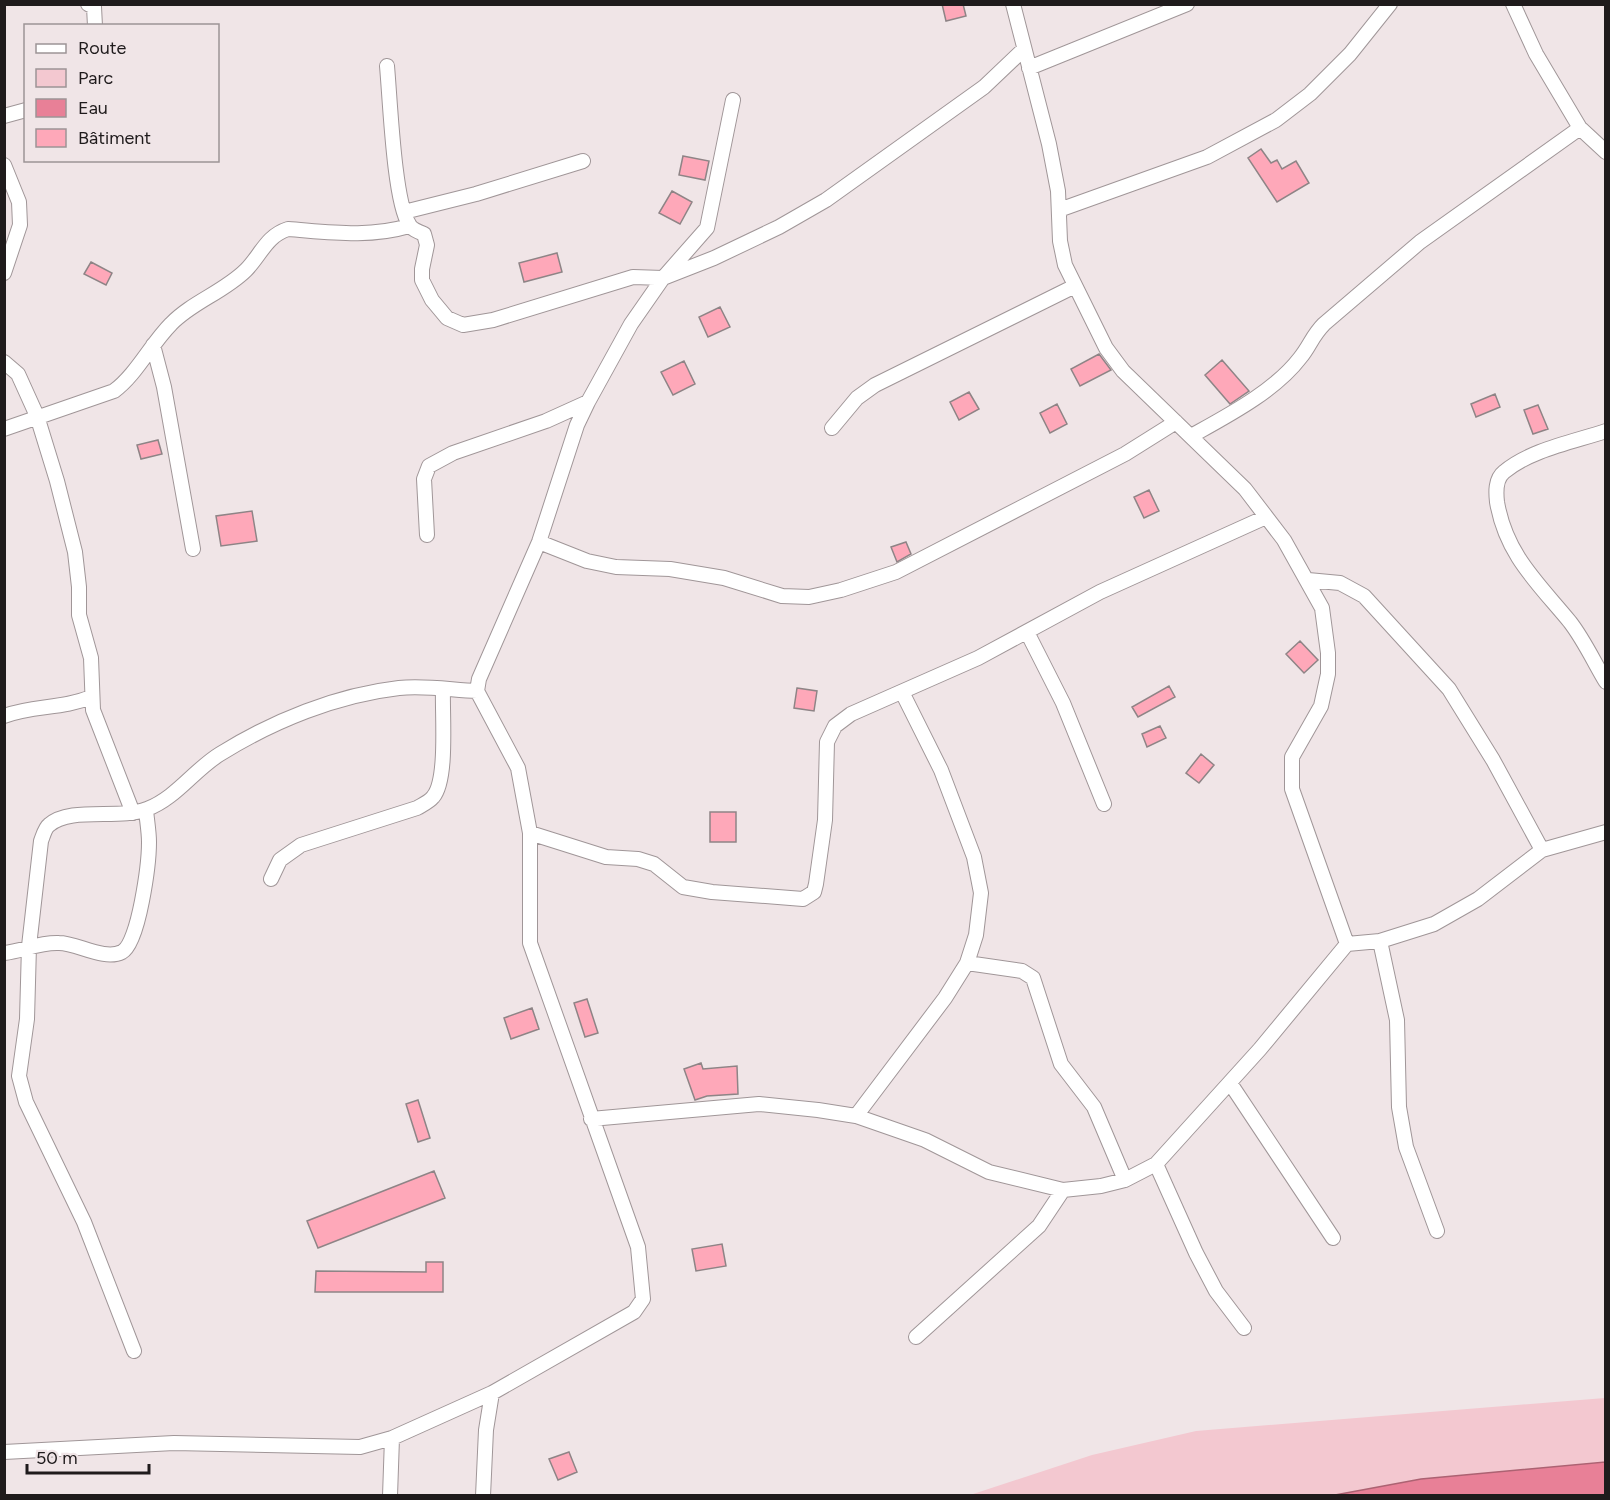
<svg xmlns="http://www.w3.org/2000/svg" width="1610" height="1500" font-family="Figtree,sans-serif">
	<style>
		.green { fill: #f3c8d0 }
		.water { fill: #e88097; stroke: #ac6272; stroke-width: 1.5 }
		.building { fill: #fea8b9; stroke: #8e8486; stroke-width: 1.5 }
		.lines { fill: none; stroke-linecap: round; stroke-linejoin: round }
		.minor-casing { stroke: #a09698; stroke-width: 16 }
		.minor { stroke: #fff; stroke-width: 14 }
	</style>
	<rect width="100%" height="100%" fill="#f0e5e7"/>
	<path class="green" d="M1605 1398V1462L1421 1479 1335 1495 967 1496 1092 1455 1196 1431Z"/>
	<path class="water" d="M1605 1462V1495H1335L1421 1479Z"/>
	<path class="building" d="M942 4H963L966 16 946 21Z
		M1261 149 1271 163 1277 160 1282 169 1296 161 1309 183 1277 202 1248 158Z
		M683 156 709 161 705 180 679 175Z
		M672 191 692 202 680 224 659 213Z
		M557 253 562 272 524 282 519 263Z
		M91 262 112 273 106 285 84 274Z
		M720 307 730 327 708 337 699 317Z
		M1099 354 1111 370 1080 386 1071 369Z
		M1222 360 1249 391 1230 404 1205 375Z
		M684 361 695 384 673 395 661 372Z
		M969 392 979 409 959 420 950 402Z
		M1495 394 1500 407 1476 417 1471 404Z
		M1057 404 1067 424 1050 433 1040 413Z
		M1538 405 1548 429 1533 434 1524 410Z
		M158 440 162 454 141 459 137 445Z
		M1149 490 1159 511 1144 518 1134 497Z
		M252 511 257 541 221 546 216 516Z
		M906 542 911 554 897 562 891 547Z
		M1300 641 1318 660 1304 673 1286 654Z
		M1169 686 1175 697 1138 717 1132 707Z
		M797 688 817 691 814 711 794 708Z
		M1160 726 1166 738 1147 747 1142 734Z
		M1201 754 1214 765 1199 783 1186 773Z
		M710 812H736V842H710Z
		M587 999 598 1033 585 1037 574 1003Z
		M532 1008 539 1029 511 1039 504 1018Z
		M701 1063 703 1069 737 1066 738 1094 707 1096 695 1100 684 1069Z
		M418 1100 430 1138 418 1142 406 1104Z
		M434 1171 445 1198 318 1248 307 1221Z
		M722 1244 726 1266 696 1271 692 1249Z
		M426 1262H443V1292H315L316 1271 426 1272Z
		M569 1452 577 1472 558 1480 549 1459Z"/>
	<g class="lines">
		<defs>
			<path id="minor" d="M88 4 94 7 95 26
				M1013 4 1049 144 1058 191 1060 241 1065 265 1106 348 1123 371 1245 489 1284 540 1322 608 1328 653V674L1321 706 1292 757V789L1347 944
				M1513 4 1536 54 1580 128 1606 152
				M387 66C390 98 394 202 409 224 411 229 419 232 424 234L427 245 422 269V280L432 300 447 318 463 325 493 320 633 277 663 278 714 258 779 227 826 200 984 87 1024 49
				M1029 68 1187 4
				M4 116 26 110
				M4 165 19 202 20 225 4 273
				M1059 210 1207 157 1276 120 1310 94 1350 54 1390 4
				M404 212 476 194 583 161
				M153 345 164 387 193 549
				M4 362 18 374 37 416 57 481 75 552 79 587V615L91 658 93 710 133 813
				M832 428 857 398 875 385 1075 286
				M4 429 114 391C136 375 151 344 171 324 192 302 224 292 246 270 261 255 266 236 288 229 329 232 369 238 409 226
				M1606 431C1573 442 1530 450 1504 472 1495 479 1496 493 1497 502 1506 555 1538 583 1570 622 1584 640 1594 662 1606 682
				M1191 436C1227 416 1275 391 1300 358 1310 346 1312 336 1324 324L1420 242 1580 128
				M427 535 424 479 429 466 453 453 546 421 588 402
				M539 542 587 561 616 567 670 569 724 578 782 596 809 597 841 590 896 572 1125 454 1176 422
				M1308 580 1340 583 1364 596 1449 689 1493 760 1542 850
				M1027 632 1063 703 1104 804
				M4 716C33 705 63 709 91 697
				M530 833 606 857 638 859 654 864 683 887 712 892 803 899 814 892 816 884 825 820 827 742 835 726 851 714 978 658 1100 592 1266 517
				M271 879 280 860 301 845 417 808C422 805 429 802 433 797 448 780 442 714 443 690
				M1380 941 1397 1020 1399 1107 1406 1147 1437 1231
				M4 953C23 951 39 942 59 943 77 943 104 961 122 952 139 943 149 863 149 842 149 832 147 821 146 810
				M967 963 1022 971 1033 978 1061 1064 1094 1107 1125 1180
				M1230 1083 1333 1238
				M856 1116 945 998 967 963 976 935 981 893 974 857 941 770 902 692
				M591 1119 759 1104 818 1110 856 1116 925 1140 989 1172 1063 1190 1101 1186 1125 1180 1156 1164 1260 1049 1347 944 1380 941 1434 924 1478 899 1542 850 1606 832
				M1156 1164 1196 1253 1216 1291 1244 1328
				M916 1337 1039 1226 1063 1190
				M134 1351 84 1222 26 1102 19 1076 27 1019 29 946 41 841C43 836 45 828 49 825 70 806 120 820 147 809 176 798 194 770 220 754 273 721 337 695 399 688 424 685 452 690 477 691
				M4 1452 174 1443 360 1447 392 1438 492 1393 634 1312 643 1299 638 1247 530 943V833L518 768 477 691 479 679 539 542 577 425 588 402 631 324 663 278 707 228 733 100
				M390 1496 392 1438
				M483 1496 486 1430 492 1393"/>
		</defs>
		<use href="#minor" class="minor-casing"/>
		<use href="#minor" class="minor"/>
	</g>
	<rect width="1610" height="1500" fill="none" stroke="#1f1b1c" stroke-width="12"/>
	<rect x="24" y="24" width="195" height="138" fill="#f0e5e7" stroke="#9c9496" stroke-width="1.5"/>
	<rect x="36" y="44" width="30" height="9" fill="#ffffff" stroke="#9c9496" stroke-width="1.5"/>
	<text x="78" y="54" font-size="18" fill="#1f1b1c">Route</text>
	<rect x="36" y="69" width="30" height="18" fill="#f3c8d0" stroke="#9c9496" stroke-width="1.5"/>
	<text x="78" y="84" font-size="18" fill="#1f1b1c">Parc</text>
	<rect x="36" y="99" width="30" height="18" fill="#e88097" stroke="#9c9496" stroke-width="1.5"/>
	<text x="78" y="114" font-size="18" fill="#1f1b1c">Eau</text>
	<rect x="36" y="129" width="30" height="18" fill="#fea8b9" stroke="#9c9496" stroke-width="1.5"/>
	<text x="78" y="144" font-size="18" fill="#1f1b1c">Bâtiment</text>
	<path d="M27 1464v9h122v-9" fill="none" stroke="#1f1b1c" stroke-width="3"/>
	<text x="36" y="1464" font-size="18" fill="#1f1b1c" stroke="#f0e5e7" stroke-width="4.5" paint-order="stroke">50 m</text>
</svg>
